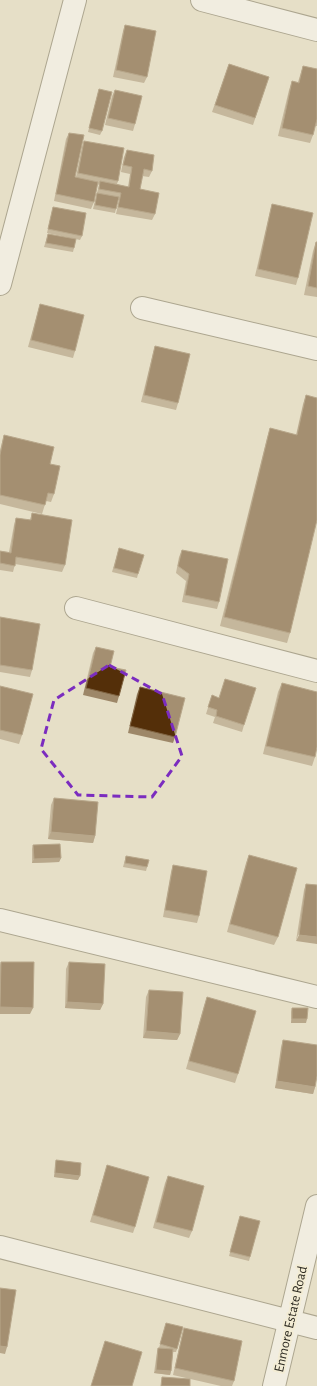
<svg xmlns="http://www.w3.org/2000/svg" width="317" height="1386" font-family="'Alegreya Sans',sans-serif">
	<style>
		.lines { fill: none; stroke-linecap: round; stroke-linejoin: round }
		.minor-casing { stroke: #68624d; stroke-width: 24 }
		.minor { stroke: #fff; stroke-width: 22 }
		.wall { fill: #9d8768 }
		.shaded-wall { fill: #806442 }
		.building { fill: #542f09; stroke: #806442 }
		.marked { fill: none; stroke: #7b2cbf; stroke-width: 3; stroke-dasharray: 8 5; stroke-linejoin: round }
		.labels { text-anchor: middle; stroke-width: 4; stroke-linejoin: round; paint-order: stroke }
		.street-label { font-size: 14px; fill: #2e2b22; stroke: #f3ecd4 }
	</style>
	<rect width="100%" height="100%" fill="#e6dfc7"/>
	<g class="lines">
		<defs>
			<path id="minor" d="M202 0 317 30
				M0 284 75 0
				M142 308 317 349
				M76 608 317 671
				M0 920 317 997
				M0 1247 317 1328
				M274 1386 317 1206"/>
		</defs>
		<use href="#minor" class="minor-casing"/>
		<use href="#minor" class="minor"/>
	</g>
	<path class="wall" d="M125 25 147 77 144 83 113 77 123 31Z
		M229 64 269 77 253 125 212 112Z
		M303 66 317 69V126H315L313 135 310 143 278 136 289 90 292 81 298 82Z
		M99 89 102 131 100 135 88 132Z
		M115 90 135 124 133 131 105 125 112 96Z
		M69 133 75 177H76L82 147 84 141 118 181 117 184 128 187 130 174 121 172 124 157 127 150 152 171 149 177 142 176 140 189 155 214 152 220 116 214 119 200H118L115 213 93 209 99 185 97 184 94 202 91 209 54 201 66 139Z
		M272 204 298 278 296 285 255 276 270 211Z
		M53 207 82 236 80 240 76 239 73 252 44 247 48 234 76 239 47 233 52 211Z
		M316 242H317V297L304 295 313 251Z
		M40 304 75 351 73 358 28 347 38 311Z
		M155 346 178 403 176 410 141 402 153 353Z
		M306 395 290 633 287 643 220 626 267 438 270 428 296 435 303 404Z
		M4 435 50 464 54 494 51 502 46 501 42 514 0 504V450Z
		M32 513 65 565 62 572 15 564 13 572 0 570V551L9 552 14 525 16 518 30 520Z
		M119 548 138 574 137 578 112 572Z
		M182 550 219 602 217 609 182 602 186 581 176 573 179 557Z
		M0 617 32 670 30 677 0 672Z
		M96 647 110 667 119 696 117 703 83 695 93 653Z
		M282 683 315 757 312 766 263 754 278 692Z
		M0 686 22 735 19 744 0 739Z
		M140 687 175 737 173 743 128 733 137 694Z
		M212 695 244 725 242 732 213 723 215 717 206 714Z
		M54 798 95 836 93 843 48 839 51 805Z
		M33 845 61 858 59 862 32 863V849Z
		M249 855 278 937 274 945 227 932 246 863Z
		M126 856 147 867 146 871 123 867Z
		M173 865 199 916 197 923 163 917 171 872Z
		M306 884 317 885 296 941 304 890Z
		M1 962 30 1014H0V965Z
		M69 962 103 1004 100 1010 65 1008 66 969Z
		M149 990 180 1034 177 1040 143 1038 146 997Z
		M207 997 238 1074 235 1083 186 1069 204 1006Z
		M292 1008 306 1023H291V1012Z
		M283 1040 315 1087 313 1094 275 1088 281 1047Z
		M56 1160 78 1180 54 1177 55 1164Z
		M107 1165 135 1227 133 1233 90 1222Z
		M168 1176 192 1231 189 1238 153 1228 165 1183Z
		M240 1216 250 1257 249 1261 229 1256Z
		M166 1323 177 1349 176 1352H173L171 1371 170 1375 154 1373 157 1352 158 1348H159Z
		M184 1328 234 1381 232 1386H221L173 1375 182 1335Z"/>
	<path class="shaded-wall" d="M51 832 95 836 93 843 48 839Z
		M61 858 59 862 32 863 34 859Z
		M299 935 317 937V944L296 941Z
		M67 1002 103 1004 100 1010 65 1008Z
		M0 1007 33 1008 30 1014H0Z
		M292 1019H307L306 1023H291Z
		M146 1031 180 1034 177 1040 143 1038Z
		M277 1081 315 1087 313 1094 275 1088Z
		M55 1173 80 1176 78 1180 54 1177Z
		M0 1346 7 1347 5 1354 0 1353Z
		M156 1370 171 1371 170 1375 154 1373Z"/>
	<path class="building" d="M125 25 156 31 147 77 116 70Z
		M229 64 269 77 255 118 215 105Z
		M303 66 317 69V119L313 135 282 128 292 81 299 83Z
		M99 89 112 92 102 131 89 128Z
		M115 90 142 96 135 124 108 118Z
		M69 133 84 135 75 177 98 182 94 202 56 194Z
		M84 141 124 148 118 181 78 173Z
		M127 150 154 155 152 171 144 169 140 189 159 193 155 214 118 207 121 193 99 189 100 181 129 187 132 167 123 165Z
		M97 193 119 197 116 209 95 205Z
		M272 204 313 213 298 278 258 269Z
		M53 207 86 213 82 236 48 229Z
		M48 234 76 239 74 248 46 243Z
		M316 242H317V288L308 286Z
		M40 304 84 315 75 351 31 340Z
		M155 346 190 354 178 403 144 395Z
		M306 395 317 398V520L290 633 224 617 270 428 297 435Z
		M4 435 54 447 50 464 60 466 54 494 48 493 45 505 0 495V455Z
		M32 513 72 520 65 565 16 557 15 566 0 563V551L11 553 16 518 31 520Z
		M119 548 144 555 138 574 114 568Z
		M182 550 228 559 219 602 185 595 189 574 178 566Z
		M0 617 40 624 32 670 0 665Z
		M96 647 114 651 110 667 126 670 119 696 86 688Z
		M225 679 256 688 244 725 216 716 217 710 208 707 212 695 219 698Z
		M282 683 317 692V747L315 757 266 746Z
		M0 686 33 694 22 735 0 730Z
		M140 687 185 698 175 737 130 726Z
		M54 798 98 802 95 836 51 832Z
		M60 844 61 858 34 859 33 845Z
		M249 855 297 868 278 937 230 924Z
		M126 856 149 860 147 867 125 863Z
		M173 865 207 871 199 916 165 910Z
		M306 884 317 885V937L299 935Z
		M1 962H34L33 1008 0 1007Z
		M69 962 105 964 103 1004 67 1002Z
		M149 990 183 992 180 1034 146 1031Z
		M207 997 256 1011 238 1074 189 1061Z
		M292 1008H308L307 1019H292Z
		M283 1040 317 1045V1076L315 1087 277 1081Z
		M56 1160 81 1163 80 1176 55 1173Z
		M107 1165 149 1177 135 1227 93 1215Z
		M168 1176 204 1186 192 1231 156 1222Z
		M240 1216 260 1221 250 1257 230 1252Z
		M0 1288 16 1290 7 1347 0 1346Z
		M166 1323 183 1327 177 1349 160 1344Z
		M184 1328 242 1341 234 1381 175 1368Z
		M105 1341 142 1352 132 1386H91Z
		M158 1348 173 1349 171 1371 156 1370Z
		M162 1377 190 1379V1386H161Z"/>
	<path d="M0 0H317V1386H0ZM109 665 162 694 182 756 152 797 78 795 41 749 54 700Z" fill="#e6dfc7" fill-opacity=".55" fill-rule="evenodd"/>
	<path class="marked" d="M109 665 162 694 182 756 152 797 78 795 41 749 54 700Z"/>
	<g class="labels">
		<g class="street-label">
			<text transform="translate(290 1319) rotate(-77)" y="5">Enmore Estate Road</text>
		</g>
	</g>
</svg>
